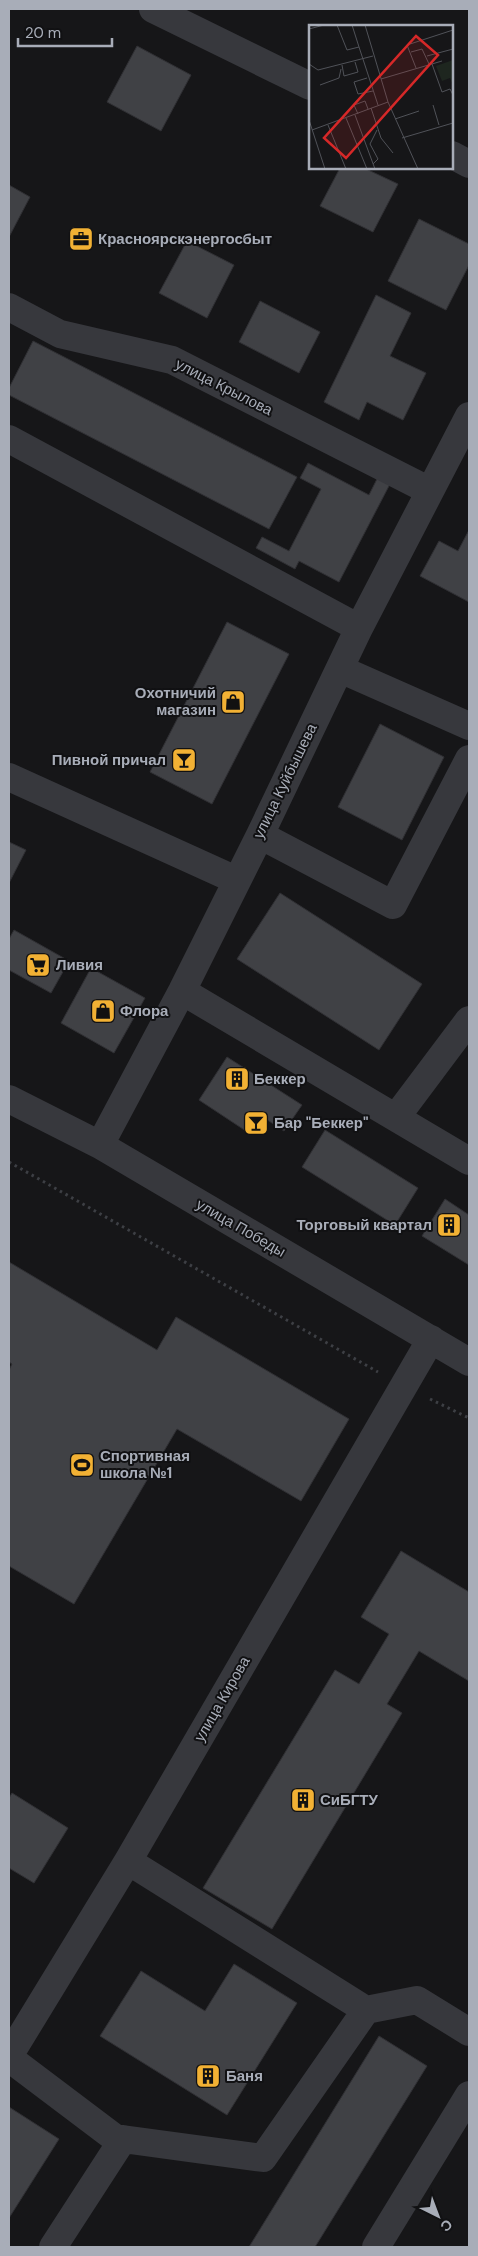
<svg xmlns="http://www.w3.org/2000/svg" width="478" height="2256" font-family="'DM Sans',sans-serif">
	<style>
		.building { fill: #404145; stroke: #303034 }
		.lines { fill: none; stroke-linecap: round; stroke-linejoin: round }
		.path { stroke: #3d3f44; stroke-width: 3; stroke-dasharray: 2.5 4; stroke-linecap: butt }
		.minor { stroke: #37383d; stroke-width: 28 }
		.labels { text-anchor: middle; stroke-width: 4; stroke-linejoin: round; paint-order: stroke }
		.poi-label { font-size: 15px; font-weight: bold; fill: #a8adb8; stroke: #111113; text-anchor: start }
		.street-label { font-size: 15px; fill: #a8adb8; stroke: #111113 }
		.inset-road { fill: none; stroke: #505258; stroke-width: 1 }
		.view { fill: #d62828; fill-opacity: 0.15; stroke: #d62828; stroke-width: 2.5 }
		.inset-edge { fill: none; stroke: #a8adb8; stroke-width: 2.5 }
	</style>
	<rect width="100%" height="100%" fill="#161618"/>
	<path class="building" d="M137 46 191 75 161 131 107 102Z
		M340 168H364L398 184 373 232 320 206Z
		M9 185 30 197 9 237Z
		M419 219 469 244V265L446 310 388 281Z
		M187 241 234 265 207 318 159 293Z
		M376 295 411 313 390 356 426 373 403 420 367 402 359 420 324 402Z
		M260 301 320 332 299 373 239 342Z
		M33 341 297 477 269 529 9 395V388Z
		M308 463 369 495 378 477 390 484 339 582 299 561 295 569 256 548 262 537 289 551 321 489 300 478Z
		M469 530V602L420 576 439 541 458 551Z
		M227 622 289 654 212 804 150 772Z
		M380 724 444 757 402 840 338 807Z
		M9 842 26 850 9 883Z
		M280 893 422 984 379 1050 237 959Z
		M14 930 69 961 51 993 9 970V939Z
		M91 968 145 998 114 1053 61 1023Z
		M227 1057 302 1105 284 1131 260 1115 249 1133 199 1100Z
		M325 1130 418 1188 395 1225 302 1167Z
		M445 1199 469 1215V1265L422 1236Z
		M9 1262 157 1350 176 1317 349 1419 301 1501 177 1429 74 1604 9 1566V1370L12 1364 9 1362Z
		M401 1551 469 1592V1681L419 1651 387 1704 402 1713 272 1929 203 1888 335 1670 359 1684 389 1634 361 1617Z
		M12 1793 68 1828 34 1883 9 1868V1798Z
		M234 1964 297 2003 227 2115 100 2036 141 1971 205 2011Z
		M379 2036 427 2066 315 2247H249Z
		M9 2107 59 2139 9 2218Z"/>
	<g class="lines">
		<path class="path" d="M9 1162 378 1372
			M430 1399 469 1418"/>
		<path class="minor" d="M153 9 310 86
			M452 155 469 164
			M9 307 60 334 172 360 430 491
			M9 439 359 628
			M340 669 469 726
			M9 777 236 880
			M260 835 393 905 469 759
			M182 991 469 1161
			M9 1099 100 1145 469 1362
			M397 1116 469 1020
			M100 1145 182 991 260 835 359 628 469 416
			M128 1861 366 2010 417 2000 469 2032
			M9 2056 128 1861 431 1339
			M9 2058 115 2138 263 2158 366 2010
			M53 2247 123 2139
			M376 2247 469 2095"/>
	</g>
	<defs>
		<symbol id="office-square" viewBox="-11 -11 22 22"><rect x="-9" y="-9" width="18" height="18" rx="4" fill="#f2b134" stroke="#111113"/><path d="M-6-3h4V-5.5h4V-3h4V5H-6ZM-1-4.5V-3h2v-1.5ZM-6 0V1H6V0Z" fill="#111"/></symbol>
		<symbol id="shop-square" viewBox="-11 -11 22 22"><rect x="-9" y="-9" width="18" height="18" rx="4" fill="#f2b134" stroke="#111113"/><path d="M-5-2.5h2.3a2.7 3.5 0 0 1 5.4 0H5L5.5 6h-11ZM-1.5-2.5h3a1.5 2.3 0 0 0-3 0Z" fill="#111"/></symbol>
		<symbol id="bar-square" viewBox="-11 -11 22 22"><rect x="-9" y="-9" width="18" height="18" rx="4" fill="#f2b134" stroke="#111113"/><path d="M-6-5H6L.8 .8V4.5H3.5V6h-7V4.5H-.8V.8Z" fill="#111"/></symbol>
		<symbol id="supermarket-square" viewBox="-11 -11 22 22"><rect x="-9" y="-9" width="18" height="18" rx="4" fill="#f2b134" stroke="#111113"/><path d="M-6-5.5h2.5l.6 2H6L4.5 2H-2.5L-4.4-4H-6ZM-1.5 3.2a1.3 1.3 0 1 0 .1 0ZM3 3.2a1.3 1.3 0 1 0 .1 0Z" fill="#111"/></symbol>
		<symbol id="building-square" viewBox="-11 -11 22 22"><rect x="-9" y="-9" width="18" height="18" rx="4" fill="#f2b134" stroke="#111113"/><path d="M-4-6H4V6H1V3H-1V6H-4ZM-2.5-4.3h1.7v1.8h-1.7ZM.8-4.3h1.7v1.8H.8ZM-2.5-1h1.7V.8h-1.7ZM.8-1h1.7V.8H.8Z" fill="#111"/></symbol>
		<symbol id="stadium-square" viewBox="-11 -11 22 22"><rect x="-9" y="-9" width="18" height="18" rx="4" fill="#f2b134" stroke="#111113"/><path d="M0-5a6.5 5 0 1 0 0 10a6.5 5 0 1 0 0-10ZM-3.5-1.8h7v3.6h-7Z" fill="#111"/></symbol>
	</defs>
	<g fill-rule="evenodd">
		<use href="#office-square" x="67" y="225" width="28" height="28"/>
		<use href="#shop-square" x="219" y="688" width="28" height="28"/>
		<use href="#bar-square" x="170" y="746" width="28" height="28"/>
		<use href="#supermarket-square" x="24" y="951" width="28" height="28"/>
		<use href="#shop-square" x="89" y="997" width="28" height="28"/>
		<use href="#building-square" x="223" y="1065" width="28" height="28"/>
		<use href="#bar-square" x="242" y="1109" width="28" height="28"/>
		<use href="#building-square" x="435" y="1211" width="28" height="28"/>
		<use href="#stadium-square" x="68" y="1451" width="28" height="28"/>
		<use href="#building-square" x="289" y="1786" width="28" height="28"/>
		<use href="#building-square" x="194" y="2062" width="28" height="28"/>
	</g>
	<g class="labels">
		<g class="poi-label">
			<text x="98" y="244">Красноярскэнергосбыт</text>
			<text x="216" y="698" text-anchor="end">Охотничий<tspan x="216" dy="17">магазин</tspan></text>
			<text x="166" y="765" text-anchor="end">Пивной причал</text>
			<text x="56" y="970">Ливия</text>
			<text x="120" y="1016">Флора</text>
			<text x="254" y="1084">Беккер</text>
			<text x="274" y="1128">Бар "Беккер"</text>
			<text x="432" y="1230" text-anchor="end">Торговый квартал</text>
			<text x="100" y="1461">Спортивная<tspan x="100" dy="17">школа №1</tspan></text>
			<text x="320" y="1805">СиБГТУ</text>
			<text x="226" y="2081">Баня</text>
		</g>
		<g class="street-label">
			<text transform="translate(224 387) rotate(27)" y="5">улица Крылова</text>
			<text transform="translate(285 781) rotate(-64)" y="5">улица Куйбышева</text>
			<text transform="translate(241 1228) rotate(30)" y="5">улица Победы</text>
			<text transform="translate(222 1699) rotate(-60)" y="5">улица Кирова</text>
		</g>
	</g>
	<g transform="translate(309 25)">
		<rect width="144" height="144" fill="#161618"/>
		<path d="M144 35V60L141 53 133 56 127 41Z" fill="#1e261f"/>
		<path class="inset-road" d="M28 0 38 25 50 22 69 80M43 0 50 22M56 0 79 77 109 144M0 4 15 0M102 27 113 24 120 39M118 31 144 24M0 39 9 45 64 31M123 39 133 67 141 64 144 70M33 40 35 51 49 47 46 37M107 43 98 20 144 5M58 53 45 57 49 69 64 66M72 54 133 36M11 60 30 53 32 44M124 80 130 100M62 83 72 113 84 128M49 89 45 80 56 76 59 84M46 90 66 144M37 93 58 144M86 94 110 86M0 95 16 144M19 100 37 144M3 105 79 77M93 113 144 98M64 139 69 134 61 119 68 105"/>
		<path class="view" d="M107 11 129 30 37 133 15 113Z"/>
		<rect width="144" height="144" class="inset-edge"/>
	</g>
	<rect width="478" height="2256" fill="none" stroke="#a8adb8" stroke-width="20"/>
	<g transform="translate(438 2216) rotate(138)" stroke="#111113" stroke-width="4" paint-order="stroke">
	<path d="M0-4L9 19L0 12L-9 19Z" fill="#a8adb8"/>
	<text y="-8" font-size="14" font-weight="bold" text-anchor="middle" fill="#a8adb8">С</text>
	</g>
	<path d="M18 38v8h94v-8" fill="none" stroke="#a8adb8" stroke-width="2.5"/>
	<text x="25" y="38" font-size="15" fill="#a8adb8" stroke="#111113" stroke-width="4" paint-order="stroke">20 m</text>
</svg>
